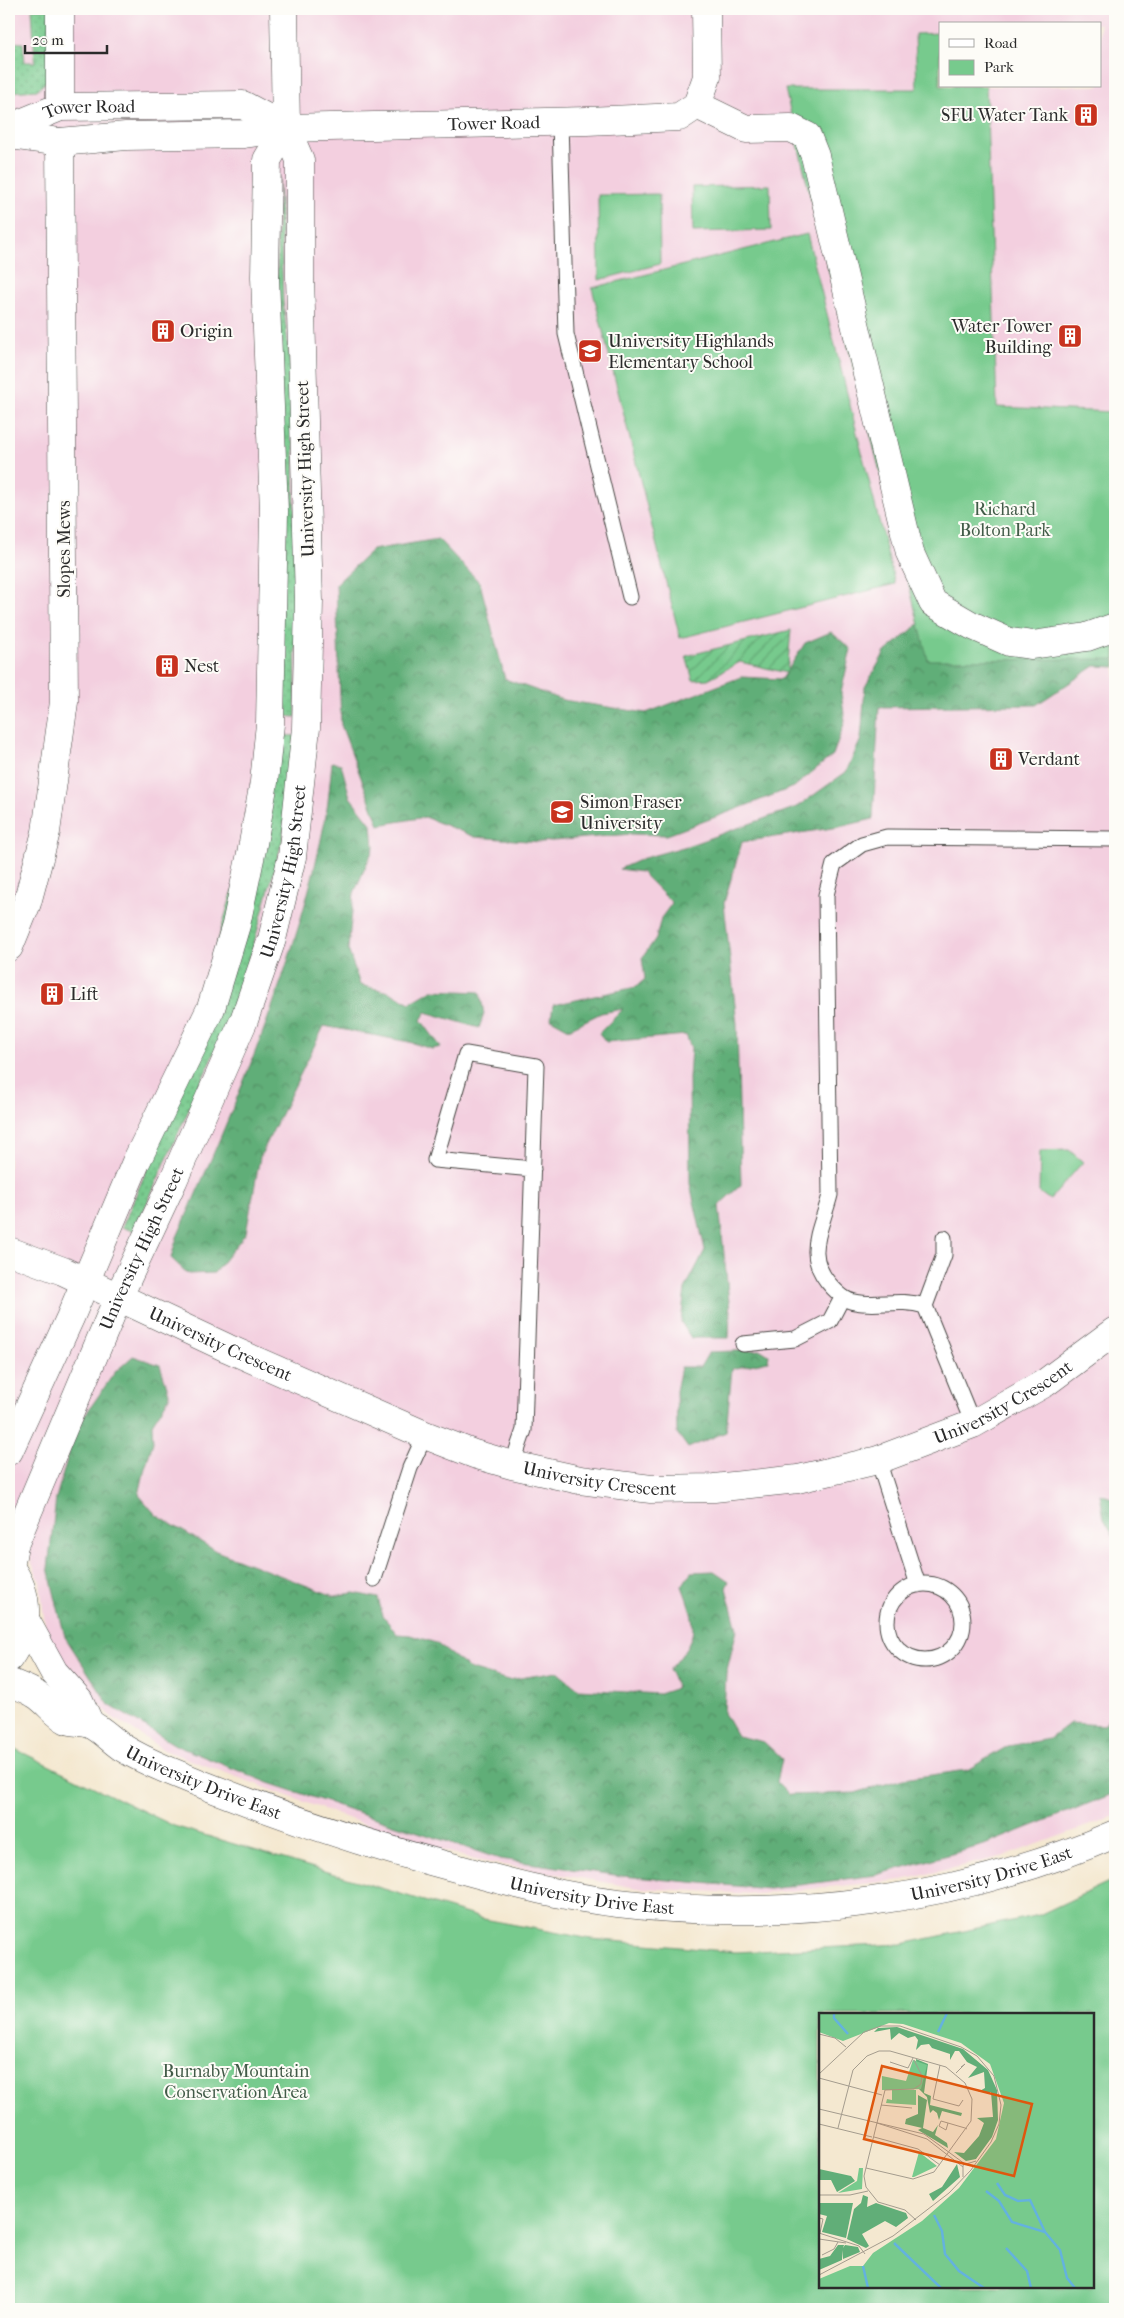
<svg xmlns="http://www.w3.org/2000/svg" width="1124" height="2318" font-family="'IM FELL French Canon',serif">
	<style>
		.built { fill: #f3cfdf; fill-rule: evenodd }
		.grass { fill: url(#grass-dots); stroke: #517a5c }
		.forest { fill: url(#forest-crowns); stroke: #466c52 }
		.park { fill: #77ca8d; stroke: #517a5c; fill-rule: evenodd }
		.garden { fill: url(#garden-furrows); stroke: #517a5c }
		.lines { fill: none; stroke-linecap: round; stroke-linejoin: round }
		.lane-casing { stroke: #494744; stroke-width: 17 }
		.street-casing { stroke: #494744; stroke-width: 29 }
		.secondary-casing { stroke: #494744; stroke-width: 29 }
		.lane { stroke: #fff; stroke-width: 15 }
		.street { stroke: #fff; stroke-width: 28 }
		.secondary { stroke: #fff; stroke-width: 28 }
		.labels { text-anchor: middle; stroke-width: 4; stroke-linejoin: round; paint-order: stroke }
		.street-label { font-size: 18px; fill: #2b2b2b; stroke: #fdfcf7 }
		.poi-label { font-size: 18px; fill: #2b2b2b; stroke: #fdfcf7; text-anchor: start }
		.park-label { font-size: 18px; fill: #425b48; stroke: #fdfcf7 }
		.inset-river { fill: none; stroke: #64b2de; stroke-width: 2.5 }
		.inset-road { fill: none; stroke: #a49c8e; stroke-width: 1 }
		.view { fill: #df570e; fill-opacity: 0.15; stroke: #df570e; stroke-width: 2.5 }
		.inset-edge { fill: none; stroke: #2b2b2b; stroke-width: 2.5 }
	</style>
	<defs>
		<pattern id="grass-dots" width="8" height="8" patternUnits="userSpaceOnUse" patternTransform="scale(1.25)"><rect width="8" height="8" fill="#77ca8d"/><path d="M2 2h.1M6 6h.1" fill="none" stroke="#62a473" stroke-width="1.8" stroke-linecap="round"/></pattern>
		<pattern id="forest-crowns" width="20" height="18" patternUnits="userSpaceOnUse" patternTransform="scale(1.25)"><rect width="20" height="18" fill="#61ae78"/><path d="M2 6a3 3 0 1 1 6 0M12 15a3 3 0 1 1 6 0" fill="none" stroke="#508e63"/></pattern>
		<pattern id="garden-furrows" width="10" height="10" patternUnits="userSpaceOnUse" patternTransform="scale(1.25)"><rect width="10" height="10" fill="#77ca8d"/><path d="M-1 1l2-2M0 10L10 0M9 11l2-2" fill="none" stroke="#62a473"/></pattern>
	</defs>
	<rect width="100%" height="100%" fill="#fdfcf7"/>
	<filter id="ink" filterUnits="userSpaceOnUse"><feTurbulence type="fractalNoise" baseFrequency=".02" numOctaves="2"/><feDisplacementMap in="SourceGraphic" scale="10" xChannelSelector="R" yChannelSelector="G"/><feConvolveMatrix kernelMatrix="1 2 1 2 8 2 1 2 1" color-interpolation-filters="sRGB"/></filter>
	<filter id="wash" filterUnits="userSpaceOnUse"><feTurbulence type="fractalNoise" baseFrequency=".0096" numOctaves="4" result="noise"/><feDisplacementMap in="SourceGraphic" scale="20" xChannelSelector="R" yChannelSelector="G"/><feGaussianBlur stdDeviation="1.12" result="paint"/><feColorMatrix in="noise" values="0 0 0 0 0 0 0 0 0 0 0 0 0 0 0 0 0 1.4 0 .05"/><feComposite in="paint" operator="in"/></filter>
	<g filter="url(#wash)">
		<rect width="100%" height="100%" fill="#f4e8d0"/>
		<path class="built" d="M9 9H1115V1816L1005 1856 902 1880 757 1894 638 1888 475 1860 399 1837 164 1750 112 1717 79 1685 53 1650 45 1627 40 1582 30 1559 29 1546 9 1537ZM940 24H1100V86H940Z"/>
		<path class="grass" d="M32 9H52L47 81 37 90 9 92V42L23 43 25 62H35Z
			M279 176 283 301 294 399 296 717 282 716 277 239Z
			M280 735 296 736 283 838 249 961 230 1017 135 1230 132 1231 122 1227 151 1160Z"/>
		<path class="forest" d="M438 539 480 583 505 679 563 700 646 713 741 677 782 679 805 643 831 632 851 649 841 693 845 721 833 755 794 787 737 809 667 835 631 834 541 842 475 837 425 817 379 825 341 725 336 584 372 550Z
			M932 613 1115 637V667L1095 666 1036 705 879 707 873 819 839 827 742 842 724 903 737 1024 741 1185 719 1205 730 1312 729 1338H691L681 1322 685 1289 705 1250 690 1184 689 1078 691 1048 686 1035 606 1042 599 1033 623 1009 601 1013 569 1029 551 1019 553 1005 636 987 645 979 642 958 656 938 661 918 672 903 641 872 619 869 644 858 687 846 797 807 846 772 861 739 865 687 885 652Z
			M332 762 341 764 350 797 372 825 374 847 354 893 348 949 360 985 389 992 410 1003 432 990 480 992 484 1014 479 1028 426 1012 421 1020 441 1047 432 1049 409 1042 324 1026 260 1157 246 1233 214 1273 188 1274 171 1258 177 1237C237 1101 298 962 326 815 329 798 330 780 332 762Z
			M761 1350 769 1355 768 1361 732 1369 726 1432 688 1448 677 1433 676 1391 681 1367H700L709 1352Z
			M133 1356 160 1365 170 1396 152 1424 153 1442 145 1468 139 1495 156 1515 216 1551 334 1596 354 1593 378 1598 383 1616 397 1634 410 1635 436 1643 468 1668 508 1680 557 1672 578 1689 659 1694 677 1688 669 1670C700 1636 697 1627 682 1586L691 1572 714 1571 729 1581 726 1588 737 1629 726 1674 724 1713 737 1736 764 1742 782 1759 777 1782 790 1795 855 1793 903 1779 967 1770 1008 1746 1049 1739 1070 1723 1104 1725 1115 1710V1793L984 1845 876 1875 769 1889 622 1876 500 1859 269 1783 177 1746 109 1705 65 1637 48 1568 56 1498 76 1428 115 1372Z
			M1100 1494 1115 1499V1538L1104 1519Z"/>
		<path class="park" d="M940 33V86H986L997 407 1115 412V659L928 660 816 221 785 89H917L915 34Z
			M770 185 771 230 693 232 692 187Z
			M659 194 660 264 599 280 598 195Z
			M807 234 895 584 680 638 592 288Z
			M1069 1150 1083 1162 1050 1200 1039 1192 1040 1151Z
			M9 1746 174 1826 484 1919 591 1939 735 1952 902 1944 1039 1915 1115 1879V2309H9ZM820 2014H1093V2287H820Z"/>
		<path class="garden" d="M791 630 787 673 740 662 708 679 693 680 686 656Z"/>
	</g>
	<g filter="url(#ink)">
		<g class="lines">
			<defs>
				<path id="lane" d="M560 122 566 334 630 597
					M944 1238V1255L925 1306 973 1424
					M925 1306C898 1298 878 1307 855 1302 846 1301 840 1295 833 1288 802 1256 821 1231 830 1195L826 895 834 864 862 844 887 837 1115 839
					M743 1344 795 1339 830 1321 842 1298
					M878 1460 918 1585
					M512 1465 524 1430 536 1066 466 1054 435 1160 533 1169
					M374 1579 410 1468 425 1435
					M887 1622a38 38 0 1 1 76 0a38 38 0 1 1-76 0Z"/>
				<g id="street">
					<path d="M697 105 746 129 791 128 807 136 815 156 910 553 933 603 971 625 1009 642 1032 645 1087 637 1115 627"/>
					<path d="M697 105 707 77 706 9"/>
					<path d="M60 107V9"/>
					<path id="s1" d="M9 128 60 107 243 105 286 128"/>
					<path id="s2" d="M9 135 60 142 126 136 244 134 286 128 587 121 679 117 697 105"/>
					<path d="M9 947 27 903 46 832 64 702 60 142"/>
					<path id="s3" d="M9 1251 63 1271 227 1348 425 1435 474 1454 512 1465 580 1480 651 1489 714 1488 798 1479 878 1460 973 1424 1045 1383 1115 1331"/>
					<path d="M9 1451 70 1318 136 1162 211 1008 236 925 252 849 264 782 270 724 274 511 265 277 267 160 286 128"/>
					<path id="s4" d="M10 1567 14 1545 118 1298 173 1181 244 1020 272 939 292 857 306 728 309 601 300 276V160L286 128 284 9"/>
				</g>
				<g id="secondary">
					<path d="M9 1566C31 1595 30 1629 9 1658"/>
					<path d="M26 1621 54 1672 79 1700 90 1724"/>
					<path id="s5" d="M9 1682C17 1686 28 1689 35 1694 47 1701 55 1714 67 1720 74 1723 83 1721 90 1724 102 1729 112 1741 123 1748 136 1756 151 1763 165 1769 262 1810 362 1844 463 1870 514 1884 565 1897 618 1903 785 1923 960 1901 1115 1834"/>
				</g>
			</defs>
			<use href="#lane" class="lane-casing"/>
			<use href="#street" class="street-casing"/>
			<use href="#secondary" class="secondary-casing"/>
			<use href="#lane" class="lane"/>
			<use href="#street" class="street"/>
			<use href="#secondary" class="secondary"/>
		</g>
	</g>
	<defs>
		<symbol id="building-square" viewBox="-11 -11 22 22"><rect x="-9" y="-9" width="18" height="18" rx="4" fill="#c8321e" stroke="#fdfcf7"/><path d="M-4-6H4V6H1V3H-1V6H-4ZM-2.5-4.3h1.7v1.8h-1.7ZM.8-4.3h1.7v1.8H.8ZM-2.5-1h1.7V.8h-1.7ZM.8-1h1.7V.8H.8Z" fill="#fff"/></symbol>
		<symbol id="school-square" viewBox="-11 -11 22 22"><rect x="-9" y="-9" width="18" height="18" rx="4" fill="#c8321e" stroke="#fdfcf7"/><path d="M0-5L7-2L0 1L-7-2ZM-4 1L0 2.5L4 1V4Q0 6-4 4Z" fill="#fff"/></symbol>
		<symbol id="university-square" viewBox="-11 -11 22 22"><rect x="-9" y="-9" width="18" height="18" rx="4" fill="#c8321e" stroke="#fdfcf7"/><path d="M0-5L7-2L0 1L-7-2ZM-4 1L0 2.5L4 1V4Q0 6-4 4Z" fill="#fff"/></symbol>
	</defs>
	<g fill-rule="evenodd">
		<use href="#building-square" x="1072" y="101" width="28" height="28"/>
		<use href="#building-square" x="149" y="317" width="28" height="28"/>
		<use href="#building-square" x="1056" y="322" width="28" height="28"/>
		<use href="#school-square" x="576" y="337" width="28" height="28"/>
		<use href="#building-square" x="153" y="652" width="28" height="28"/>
		<use href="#building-square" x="987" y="745" width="28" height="28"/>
		<use href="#university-square" x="548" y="798" width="28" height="28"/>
		<use href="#building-square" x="38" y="980" width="28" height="28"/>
	</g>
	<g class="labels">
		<g class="street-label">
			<text dy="6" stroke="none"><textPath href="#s1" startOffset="84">Tower Road</textPath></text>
			<text dy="6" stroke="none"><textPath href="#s2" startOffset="486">Tower Road</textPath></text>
			<text transform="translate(305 469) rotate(-92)" y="6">University High Street</text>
			<text transform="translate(64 549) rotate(-90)" y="6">Slopes Mews</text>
			<text dy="6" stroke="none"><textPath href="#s4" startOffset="750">University High Street</textPath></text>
			<text dy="6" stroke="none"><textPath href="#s4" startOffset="345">University High Street</textPath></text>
			<text dy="6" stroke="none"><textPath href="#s3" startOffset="231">University Crescent</textPath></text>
			<text dy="6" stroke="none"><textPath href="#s3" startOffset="1056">University Crescent</textPath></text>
			<text dy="6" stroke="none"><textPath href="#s3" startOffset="636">University Crescent</textPath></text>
			<text dy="6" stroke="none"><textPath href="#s5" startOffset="222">University Drive East</textPath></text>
			<text dy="6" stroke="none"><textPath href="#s5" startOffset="1032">University Drive East</textPath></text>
			<text dy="6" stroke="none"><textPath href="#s5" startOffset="628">University Drive East</textPath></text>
		</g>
		<g class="poi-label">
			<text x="1068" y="121" text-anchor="end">SFU Water Tank</text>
			<text x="1052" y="332" text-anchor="end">Water Tower<tspan x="1052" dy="21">Building</tspan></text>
			<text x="180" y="337">Origin</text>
			<text x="608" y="347">University Highlands<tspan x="608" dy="21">Elementary School</tspan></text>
			<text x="184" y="672">Nest</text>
			<text x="1018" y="765">Verdant</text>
			<text x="580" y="808">Simon Fraser<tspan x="580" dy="21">University</tspan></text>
			<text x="70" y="1000">Lift</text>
		</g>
		<g class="park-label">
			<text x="1005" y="515">Richard<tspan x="1005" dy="21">Bolton Park</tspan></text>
			<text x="236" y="2077">Burnaby Mountain<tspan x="236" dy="21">Conservation Area</tspan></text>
		</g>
	</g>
	<g transform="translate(819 2013)">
		<rect width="275" height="275" fill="#f4e8d0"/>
		<path d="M40 155H44L43 176 19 180 38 168Z" fill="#77ca8d"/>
		<path d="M78 14 144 36 169 57 178 77 179 107 173 124 157 146 147 148 135 139 145 140 160 123 165 110 158 105 174 104 172 79H159L166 75 165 59 149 65 158 54 148 49 140 38H136L131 47V41L113 35 110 31 102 32 97 37 99 27 96 23 89 25 80 20 72 27 71 16 55 19 59 15ZM97 46 109 51 105 80 112 83 111 92 143 100 142 103 123 98 120 107 118 100 114 97 111 100 108 84 99 75ZM99 82 108 87 104 115 114 119 119 112 116 122 128 130 129 135 99 117 103 115 86 111 87 106 99 101ZM138 151 141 164 114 188 110 181 123 174ZM0 156 32 163 36 168 18 179 12 167H0ZM44 182 49 184 48 194 57 190 87 200 89 205 77 214 66 208 43 221 50 233 47 235 28 226 35 196 42 190ZM0 190H34L27 225 3 219 8 203 0 201ZM19 232H25L24 235 26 232 39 234 41 239 24 246 23 237V247L0 257V246L11 243Z" fill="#61ae78"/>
		<path d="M0 0H275V275H0V266L31 253H44L54 240 103 208 140 175 177 126 185 90 171 51 142 30 84 11 70 10 24 28 0 19ZM94 47 108 52 102 76 75 77H97V92L67 90 68 86 73 87V77H63V63L87 68ZM100 139 118 153 95 164H93Z" fill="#77ca8d"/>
		<path class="inset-river" d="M15 0V5L29 21M119 19 128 0M178 170 186 182 199 188 211 187 226 219M167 178 180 188 193 209 226 219 241 237 248 265 256 275M115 202 123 218 126 241 140 258 165 275M75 230 122 275M187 235 208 258 212 275M44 253 49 275"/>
		<path class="inset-road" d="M0 21 16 25 27 34M95 47 103 63 102 71 95 76 66 77 45 163 47 174 59 189 86 197 97 207M71 49 89 55 94 45M121 52 114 86 140 93 144 87M137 60 146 51 142 54M0 61 45 19 62 13H81L142 34 158 43 175 63 182 92 180 111 172 129 152 157 130 180 74 223 0 262M0 65 63 82M62 92 93 95M0 96 105 121 146 151M58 110 108 126 144 154M129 110 127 117 120 113 122 108 129 110 146 115 148 116M0 111 53 124M19 115 34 57 48 43 60 38H71L127 54 146 70 153 86 152 108 115 159 94 166 47 155M55 124 99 136 121 152M144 164V152L157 148M0 182H31L49 178M0 205 4 206 1 220M0 220 40 233 46 241M0 226 27 230M3 242 15 236 19 229"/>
		<path class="view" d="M63 53 213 91 195 163 45 126Z"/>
		<rect width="275" height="275" class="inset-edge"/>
	</g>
	<rect width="1124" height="2318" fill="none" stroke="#fdfcf7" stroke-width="30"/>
	<rect x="939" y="22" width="162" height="65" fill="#fdfcf7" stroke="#a9a8a5"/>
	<rect x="949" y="39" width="25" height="8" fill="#ffffff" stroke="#a9a8a5"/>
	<text x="984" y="48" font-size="15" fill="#2b2b2b">Road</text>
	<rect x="949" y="60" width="25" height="15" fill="#77ca8d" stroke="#a9a8a5"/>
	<text x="984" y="72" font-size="15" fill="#2b2b2b">Park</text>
	<path d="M25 45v8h82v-8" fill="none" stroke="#2b2b2b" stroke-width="2.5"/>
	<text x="32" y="45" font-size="15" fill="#2b2b2b" stroke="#fdfcf7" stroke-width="4" paint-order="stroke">20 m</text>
</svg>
